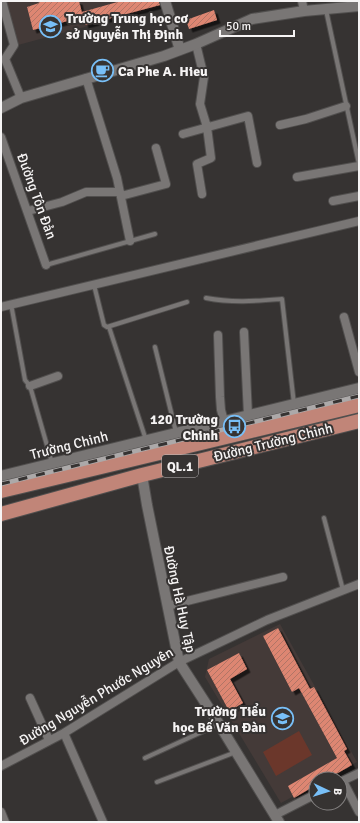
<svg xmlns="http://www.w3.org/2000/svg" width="360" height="823" font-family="Signika,sans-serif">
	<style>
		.built { fill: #443a38 }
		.green { fill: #6b372b }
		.building { fill: url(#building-hatch); filter: url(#shadow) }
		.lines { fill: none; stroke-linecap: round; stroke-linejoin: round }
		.service-casing { stroke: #514f4e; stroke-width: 6 }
		.minor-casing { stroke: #514f4e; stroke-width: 10 }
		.tertiary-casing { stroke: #514f4e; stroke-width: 12 }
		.trunk-casing { stroke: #514f4e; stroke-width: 16 }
		.service { stroke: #797675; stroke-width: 4 }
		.minor { stroke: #797675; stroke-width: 8 }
		.tertiary { stroke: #797675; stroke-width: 10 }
		.trunk { stroke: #c18578; stroke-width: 14 }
		.rail-casing { stroke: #aca9a9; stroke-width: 4.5 }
		.rail { stroke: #363332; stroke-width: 3; stroke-dasharray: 9; stroke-linecap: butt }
		.labels { text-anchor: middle; stroke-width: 4; stroke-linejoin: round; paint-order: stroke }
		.shield { fill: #363332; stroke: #bcbaba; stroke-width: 1 }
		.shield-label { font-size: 13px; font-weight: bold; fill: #f6f4f4 }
		.poi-label { font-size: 14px; font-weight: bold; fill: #f6f4f4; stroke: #363332; text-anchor: start }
		.street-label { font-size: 14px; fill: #f6f4f4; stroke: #363332 }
	</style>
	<defs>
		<pattern id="building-hatch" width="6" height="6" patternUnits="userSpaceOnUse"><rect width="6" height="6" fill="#dd8672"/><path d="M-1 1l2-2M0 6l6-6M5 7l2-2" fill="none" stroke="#b17466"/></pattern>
		<filter id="shadow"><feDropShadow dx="3.5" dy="3.5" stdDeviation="0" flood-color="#0009"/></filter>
	</defs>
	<rect width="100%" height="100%" fill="#363332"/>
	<path class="built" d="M6 1H158L159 7 18 45Z
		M280 624 357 762 326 779H316V784L281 803 205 677 209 659Z"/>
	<path class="green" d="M299 731 312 755 276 776 263 752Z"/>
	<path class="building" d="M38 1H79L83 17 33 30 27 7 39 3Z
		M121 1H159L160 5 85 25 82 12Z
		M214 10 217 20 189 29 186 20Z
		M278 628 310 689 314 687 347 749 344 751 352 765 327 779H316V785L294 798 288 786 337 758 299 688 292 692 263 636Z
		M239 653 247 669 230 679 243 703 229 711 207 670Z"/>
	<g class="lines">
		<defs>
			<path id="service" d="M326 10 359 164
				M46 265 155 234
				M94 285 104 325 107 327 187 302
				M206 298C232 303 256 301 282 299L294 404
				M11 304 25 380 30 386 52 463
				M109 327 146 440
				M155 347 176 432
				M324 518 343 590
				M145 758 219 724
				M157 782 236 752"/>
			<path id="minor" d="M2 1 14 45 5 59 21 98
				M302 1 304 11
				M196 44 204 77 200 104 207 127 211 158 197 164 202 194
				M86 78 117 178 130 241
				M280 125 306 119 346 106
				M183 134 248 116 257 163
				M1 137 46 265
				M297 177 359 166
				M121 196 166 184 156 148
				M333 201 359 196
				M28 211 62 202 86 192H120
				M1 307 359 221
				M344 317 359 372
				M244 332 248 415
				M218 335 220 397 221 410 224 421
				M30 386 58 376
				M167 606 283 577
				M30 698 49 740
				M64 733 103 822
				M1 766 64 733 179 662 267 620 359 584
				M343 781 359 812
				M340 782 359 773
				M1 812 5 822
				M275 815 316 794"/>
			<path id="tertiary" d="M165 1 180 50
				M1 108 21 98 164 56 196 44 252 19 304 11 359 6
				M142 475 147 505 179 662 219 724 279 822
				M1 476 359 388"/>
			<path id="trunk" d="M1 491 359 405
				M1 514 142 475 359 421"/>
		</defs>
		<use href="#service" class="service-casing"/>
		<use href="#minor" class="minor-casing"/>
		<use href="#tertiary" class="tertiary-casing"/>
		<use href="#trunk" class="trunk-casing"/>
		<use href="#service" class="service"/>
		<use href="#minor" class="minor"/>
		<use href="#tertiary" class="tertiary"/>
		<use href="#trunk" class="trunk"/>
		<defs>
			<path id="rail" d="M1 484 359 396"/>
		</defs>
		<use href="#rail" class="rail-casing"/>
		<use href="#rail" class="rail"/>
	</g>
	<defs>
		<symbol id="school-ring" viewBox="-11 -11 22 22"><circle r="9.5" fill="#363332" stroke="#78bff7" stroke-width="1.5"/><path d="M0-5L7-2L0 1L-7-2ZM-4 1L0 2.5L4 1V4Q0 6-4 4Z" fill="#78bff7"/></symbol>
		<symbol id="cafe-ring" viewBox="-11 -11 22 22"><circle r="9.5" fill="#363332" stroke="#78bff7" stroke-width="1.5"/><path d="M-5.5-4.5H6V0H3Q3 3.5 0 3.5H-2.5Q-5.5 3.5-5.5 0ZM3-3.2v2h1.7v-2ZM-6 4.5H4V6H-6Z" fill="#78bff7"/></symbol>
		<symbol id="bus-ring" viewBox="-11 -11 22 22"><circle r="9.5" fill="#363332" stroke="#78bff7" stroke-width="1.5"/><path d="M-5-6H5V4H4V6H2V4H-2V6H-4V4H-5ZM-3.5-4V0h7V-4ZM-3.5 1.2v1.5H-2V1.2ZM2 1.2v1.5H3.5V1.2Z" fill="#78bff7"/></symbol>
	</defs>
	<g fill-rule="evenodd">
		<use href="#school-ring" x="38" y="14" width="25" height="25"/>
		<use href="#cafe-ring" x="90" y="58" width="25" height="25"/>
		<use href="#bus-ring" x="222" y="414" width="25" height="25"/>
		<use href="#school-ring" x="270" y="706" width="25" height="25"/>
	</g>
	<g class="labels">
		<rect class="shield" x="162" y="455" width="36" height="22" rx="3"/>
		<g class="shield-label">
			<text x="180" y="471">QL.1</text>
		</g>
		<g class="poi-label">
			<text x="66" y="23">Trường Trung học cơ<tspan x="66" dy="16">sở Nguyễn Thị Định</tspan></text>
			<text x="118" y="76">Ca Phe A. Hieu</text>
			<text x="218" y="424" text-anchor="end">120 Trường<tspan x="218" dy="16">Chinh</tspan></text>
			<text x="266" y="716" text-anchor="end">Trường Tiểu<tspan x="266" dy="16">học Bế Văn Đàn</tspan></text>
		</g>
		<g class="street-label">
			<text transform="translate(37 196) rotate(70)" y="5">Đường Tôn Đản</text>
			<text transform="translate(273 442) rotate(-14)" y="5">Đường Trường Chinh</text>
			<text transform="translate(69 445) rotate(-14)" y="5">Trường Chinh</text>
			<text transform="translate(180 599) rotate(78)" y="5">Đường Hà Huy Tập</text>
			<text transform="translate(96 696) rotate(-31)" y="5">Đường Nguyễn Phước Nguyên</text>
		</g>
	</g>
	<rect width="360" height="823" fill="none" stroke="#f6f4f4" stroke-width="4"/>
	<g transform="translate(328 791) rotate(94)"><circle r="19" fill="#363332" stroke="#838080"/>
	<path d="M0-3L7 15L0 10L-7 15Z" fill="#78bff7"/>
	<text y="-6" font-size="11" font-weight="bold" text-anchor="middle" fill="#f6f4f4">B</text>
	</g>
	<path d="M220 30v6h74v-6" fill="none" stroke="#f6f4f4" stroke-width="2"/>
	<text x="226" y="30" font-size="12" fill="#f6f4f4" stroke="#363332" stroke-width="3" paint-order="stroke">50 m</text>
</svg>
